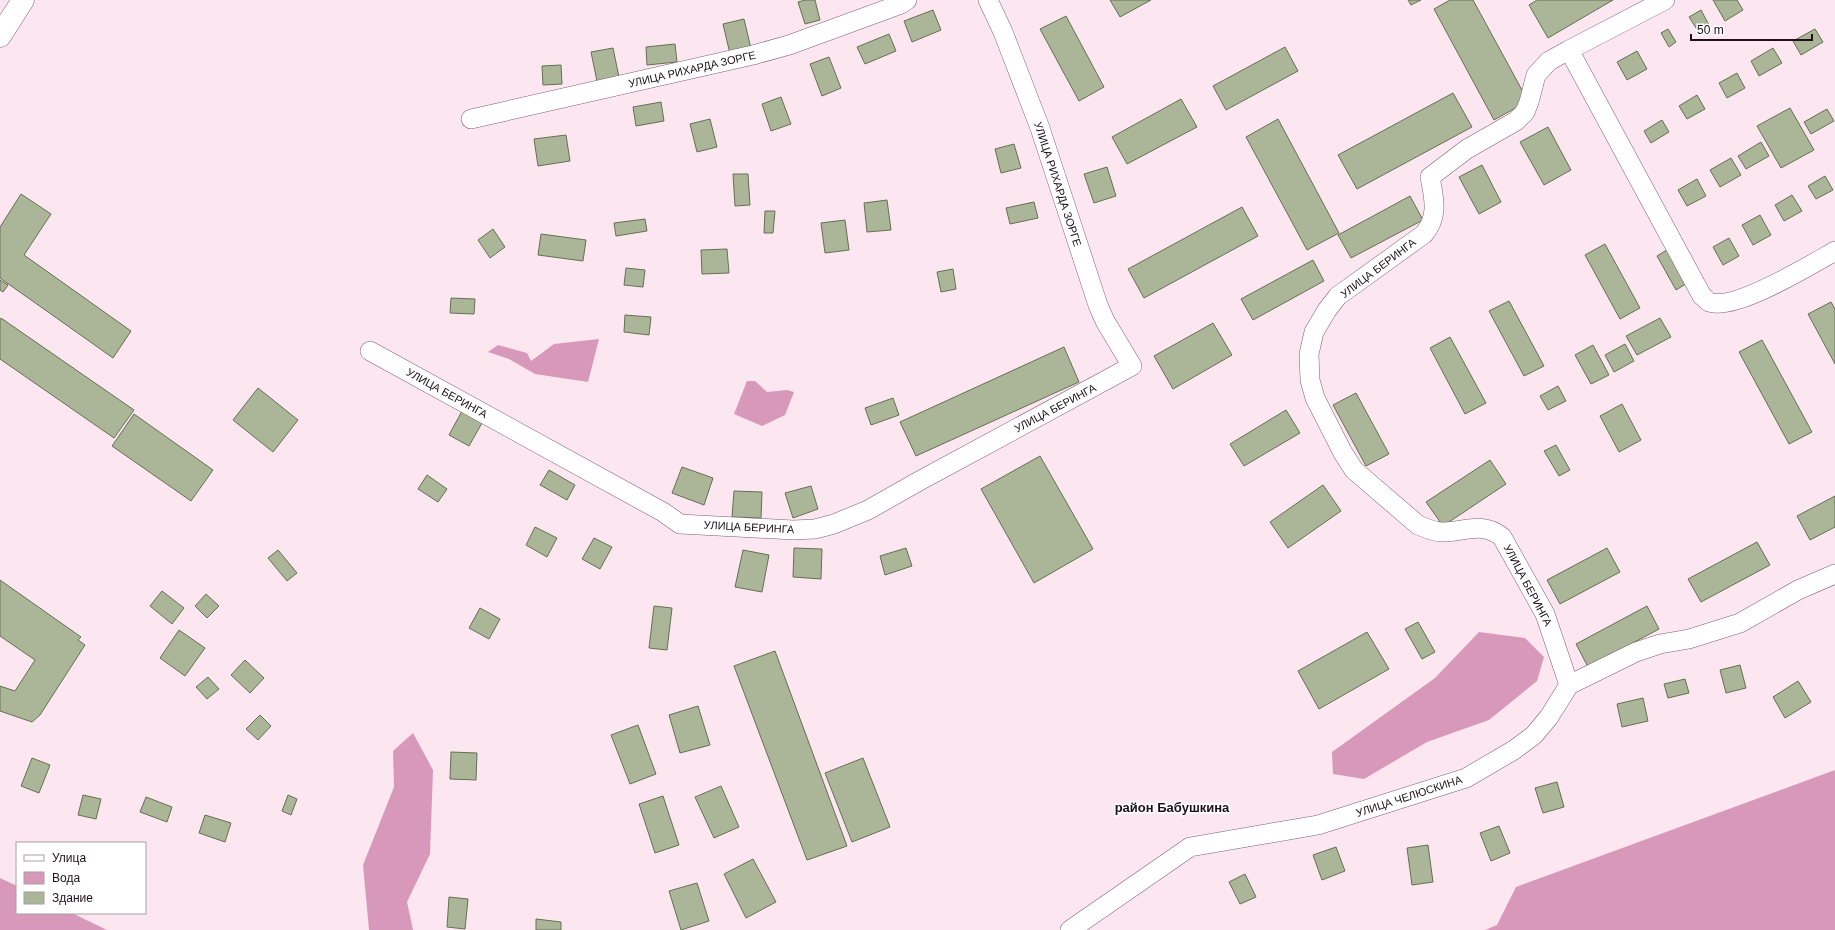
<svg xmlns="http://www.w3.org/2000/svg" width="1835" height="930" font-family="Helvetica,sans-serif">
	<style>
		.water { fill: #d898b9 }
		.building { fill: #abb699; stroke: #656f54 }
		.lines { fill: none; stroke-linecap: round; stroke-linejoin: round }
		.street-casing { stroke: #7c606e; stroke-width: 20 }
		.secondary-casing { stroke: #7c606e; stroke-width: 23 }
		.street { stroke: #fff; stroke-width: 19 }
		.secondary { stroke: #fff; stroke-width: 22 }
		.labels { text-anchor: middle; stroke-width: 3.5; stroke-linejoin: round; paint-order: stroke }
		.street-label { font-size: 11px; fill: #1c1117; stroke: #fff }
		.quarter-label { font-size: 13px; font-weight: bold; fill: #1c1117; stroke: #fff }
	</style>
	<rect width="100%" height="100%" fill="#fce7f1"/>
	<path class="water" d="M599 339 588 382 535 374 509 359 488 352 498 345 527 353 531 361 554 344Z
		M747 381H755L767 392 787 390 794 392 785 415 762 426 734 414Z
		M1479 632 1525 638 1544 657 1537 681 1489 720 1427 742 1364 779 1333 774 1332 752 1435 678Z
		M413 733 433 770 430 854 407 902 413 930H369L363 865 394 787 393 751Z
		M1835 770V930H1485L1497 925 1516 887Z
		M0 878 17 886V913H72L107 930H0Z"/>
	<path class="building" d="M805 0H815L820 20 805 24 798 2Z
		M1110 0H1151L1120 17Z
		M1408 0H1421L1411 5Z
		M1450 0H1473L1528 101 1494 120 1434 9Z
		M1537 0H1613L1548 38 1529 5Z
		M1713 0H1737L1743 10 1725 21Z
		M933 10 941 30 912 42 904 21Z
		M1701 10 1709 25 1698 31 1689 17Z
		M1066 16 1104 87 1079 101 1040 29Z
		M744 19 752 53 731 58 723 24Z
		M1668 29 1676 42 1669 47 1661 33Z
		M1815 29 1823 42 1801 55 1793 41Z
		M889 34 896 51 865 64 857 47Z
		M675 44 677 62 647 65 646 47Z
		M1285 47 1298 71 1226 110 1213 86Z
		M613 48 620 82 598 86 591 52Z
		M1773 48 1782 63 1759 76 1751 61Z
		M1637 51 1647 69 1627 80 1617 62Z
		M829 57 841 88 822 96 810 64Z
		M561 65 562 84 543 85 542 66Z
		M1737 73 1745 88 1727 98 1719 83Z
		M1453 93 1472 127 1357 189 1338 155Z
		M1697 95 1705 109 1687 119 1679 106Z
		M781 97 791 124 771 131 762 104Z
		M1181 99 1197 127 1127 164 1112 137Z
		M661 102 664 121 636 126 633 107Z
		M1790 108 1814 150 1781 168 1757 126Z
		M1827 109 1834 121 1811 134 1804 122Z
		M710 119 717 147 697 152 690 124Z
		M1278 119 1339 233 1307 250 1246 137Z
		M1662 120 1669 132 1651 143 1644 131Z
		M1548 127 1571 170 1544 185 1520 142Z
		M566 135 570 161 538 166 534 139Z
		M1761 142 1769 156 1746 169 1738 156Z
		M1014 144 1021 168 1001 173 995 149Z
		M1731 158 1741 175 1720 187 1710 170Z
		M1482 165 1501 202 1479 214 1459 177Z
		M1107 167 1116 196 1094 203 1084 174Z
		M733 174H748L750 205 735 206Z
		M1825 176 1833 190 1816 199 1808 186Z
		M1697 179 1706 196 1687 206 1678 190Z
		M21 194 51 214 24 255 131 331 113 358 0 278V227Z
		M1792 195 1802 211 1784 221 1775 205Z
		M1410 196 1423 220 1351 258 1338 235Z
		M887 200 891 230 867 232 864 203Z
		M1034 202 1038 218 1010 224 1006 208Z
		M1242 207 1258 236 1144 298 1128 269Z
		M765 211H775L773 233H764Z
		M1760 215 1771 235 1753 245 1742 225Z
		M645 219 647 231 616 236 614 223Z
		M845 220 849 250 825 253 821 223Z
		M493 229 505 247 490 258 478 240Z
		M541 234 586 240 583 261 538 255Z
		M1729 238 1739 256 1723 265 1713 247Z
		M1605 244 1640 308 1620 319 1585 255Z
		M1670 248 1689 282 1676 290 1657 256Z
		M727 249 729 273 702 274 701 250Z
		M1313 260 1324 281 1253 320 1241 299Z
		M626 268 645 270 643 287 624 285Z
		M953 269 956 289 941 292 937 272Z
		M0 280 8 285 3 292 0 290Z
		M451 298 475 299 474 314 450 313Z
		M1509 301 1544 366 1524 376 1489 311Z
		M1831 302 1835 309V364L1808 314Z
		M625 315 651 317 649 335 624 332Z
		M1 318 134 410 114 438 0 359V320Z
		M1660 318 1671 337 1637 355 1626 336Z
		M1213 323 1232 355 1173 389 1154 356Z
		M1450 337 1486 403 1465 414 1430 348Z
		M1762 340 1812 432 1789 444 1739 352Z
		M1625 344 1634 361 1614 372 1605 355Z
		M1593 345 1609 375 1591 384 1575 355Z
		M1064 347 1079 382 916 456 900 422Z
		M1558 386 1566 401 1548 410 1540 396Z
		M258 388 298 420 273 452 233 420Z
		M1356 393 1389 454 1366 466 1333 405Z
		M893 398 899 415 871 425 865 408Z
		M1622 404 1641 440 1619 452 1600 416Z
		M1286 410 1300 433 1244 466 1230 444Z
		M462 411 482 423 469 446 449 435Z
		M134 414 213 470 191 501 112 446Z
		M1556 445 1570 470 1559 476 1544 451Z
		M1040 456 1093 549 1034 583 981 489Z
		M1490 460 1506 484 1443 526 1426 502Z
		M682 467 713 478 704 505 672 493Z
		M549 470 575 485 567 500 540 485Z
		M427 475 447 489 438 502 418 489Z
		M1323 485 1341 511 1288 548 1270 522Z
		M811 486 818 509 793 518 785 493Z
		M734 491 762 492 761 518 732 517Z
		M1835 496V527L1810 540 1797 516Z
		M535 527 557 538 547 557 526 545Z
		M594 538 612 547 600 569 582 559Z
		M1757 542 1770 565 1701 602 1688 579Z
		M794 548 822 549 821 579 793 577Z
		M906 548 912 566 885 575 880 556Z
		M1607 548 1620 572 1560 604 1547 580Z
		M278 550 297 573 287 581 268 558Z
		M743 550 769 555 762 592 735 587Z
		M0 580 81 637 78 640 85 645 40 715 32 722 0 711V686L15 691 35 660 0 636Z
		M162 591 184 608 172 624 150 606Z
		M206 594 219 606 207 618 195 606Z
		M654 606 672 608 667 650 649 648Z
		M1647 606 1659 629 1588 667 1576 644Z
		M480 608 500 619 489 639 469 628Z
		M1418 622 1435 652 1422 659 1405 629Z
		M179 630 205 648 185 676 160 658Z
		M1367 632 1389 669 1319 709 1298 671Z
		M775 651 847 846 807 860 734 666Z
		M245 660 264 678 250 693 231 675Z
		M1740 665 1746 688 1726 693 1720 670Z
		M208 677 219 689 207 699 196 687Z
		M1685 679 1689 693 1668 698 1664 684Z
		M1798 681 1811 702 1785 718 1773 697Z
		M1643 698 1648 721 1622 727 1617 704Z
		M698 706 710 745 680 753 669 715Z
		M260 715 271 726 258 740 246 729Z
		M638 725 656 774 630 784 611 735Z
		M451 752 477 753 476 780 450 779Z
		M32 758 50 765 39 793 21 786Z
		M863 758 890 827 852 842 825 773Z
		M1557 782 1564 807 1543 813 1535 788Z
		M721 786 739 827 714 838 695 797Z
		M83 795 101 799 96 819 78 815Z
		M288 795 297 799 291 815 282 811Z
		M663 796 679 845 655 853 639 804Z
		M146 797 172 807 167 822 140 812Z
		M205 815 231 823 225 842 199 833Z
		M1499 826 1510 853 1491 861 1480 833Z
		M1428 845 1433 882 1412 885 1407 848Z
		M1336 847 1345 871 1322 880 1313 855Z
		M753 859 776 902 746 918 724 874Z
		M1245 874 1256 897 1240 904 1229 882Z
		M697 883 709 921 681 930 669 891Z
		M449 897 468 899 465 929 447 927Z
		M536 919 561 922V930H536Z"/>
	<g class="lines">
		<defs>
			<path id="street" d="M1665 0 1569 50 1702 296C1704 297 1707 301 1709 302 1734 312 1812 264 1835 251
				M471 119 753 55 789 45 901 4 907 0
				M370 351 663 512 680 524 793 530 815 529 834 524 868 510 921 480 1132 366 1105 321 1098 305 1040 128 1003 32 988 0
				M1569 685 1545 614 1502 537C1483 521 1464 532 1442 532 1433 532 1426 528 1418 525L1354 470 1343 453 1315 398 1310 380 1309 354 1314 332 1327 310 1338 296 1424 234C1439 216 1434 198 1430 177L1467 149 1516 121 1525 112 1529 102 1536 75 1549 61 1569 50
				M1070 930 1190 847 1318 825 1466 778 1514 750 1534 735 1549 717 1569 685 1636 652 1660 644 1689 639 1740 623 1798 590 1835 574"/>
			<path id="secondary" d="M0 36 23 0"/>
		</defs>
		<use href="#street" class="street-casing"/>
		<use href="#secondary" class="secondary-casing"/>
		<use href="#street" class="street"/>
		<use href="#secondary" class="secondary"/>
	</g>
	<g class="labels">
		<g class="street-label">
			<text transform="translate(692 69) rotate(-13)" y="4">УЛИЦА РИХАРДА ЗОРГЕ</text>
			<text transform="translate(1058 184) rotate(72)" y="4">УЛИЦА РИХАРДА ЗОРГЕ</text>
			<text transform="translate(1378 268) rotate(-37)" y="4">УЛИЦА БЕРИНГА</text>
			<text transform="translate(447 393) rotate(29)" y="4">УЛИЦА БЕРИНГА</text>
			<text transform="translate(1055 408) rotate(-28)" y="4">УЛИЦА БЕРИНГА</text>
			<text transform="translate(749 527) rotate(3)" y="4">УЛИЦА БЕРИНГА</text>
			<text transform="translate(1528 585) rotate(62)" y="4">УЛИЦА БЕРИНГА</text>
			<text transform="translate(1409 796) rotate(-18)" y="4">УЛИЦА ЧЕЛЮСКИНА</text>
		</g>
		<g class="quarter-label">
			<text x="1172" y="812">район Бабушкина</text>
		</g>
	</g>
	<rect x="16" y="842" width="130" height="72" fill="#ffffff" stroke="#a4a0a2"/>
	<rect x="24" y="855" width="20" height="6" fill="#ffffff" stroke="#a4a0a2"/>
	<text x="52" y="862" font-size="12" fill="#1c1117">Улица</text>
	<rect x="24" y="872" width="20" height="12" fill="#d898b9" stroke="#a4a0a2"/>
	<text x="52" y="882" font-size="12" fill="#1c1117">Вода</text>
	<rect x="24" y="892" width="20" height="12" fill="#abb699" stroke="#a4a0a2"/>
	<text x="52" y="902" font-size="12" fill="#1c1117">Здание</text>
	<path d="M1691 34v6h121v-6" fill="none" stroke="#1c1117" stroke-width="2"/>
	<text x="1697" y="34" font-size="12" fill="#1c1117" stroke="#ffffff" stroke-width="3" paint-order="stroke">50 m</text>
</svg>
